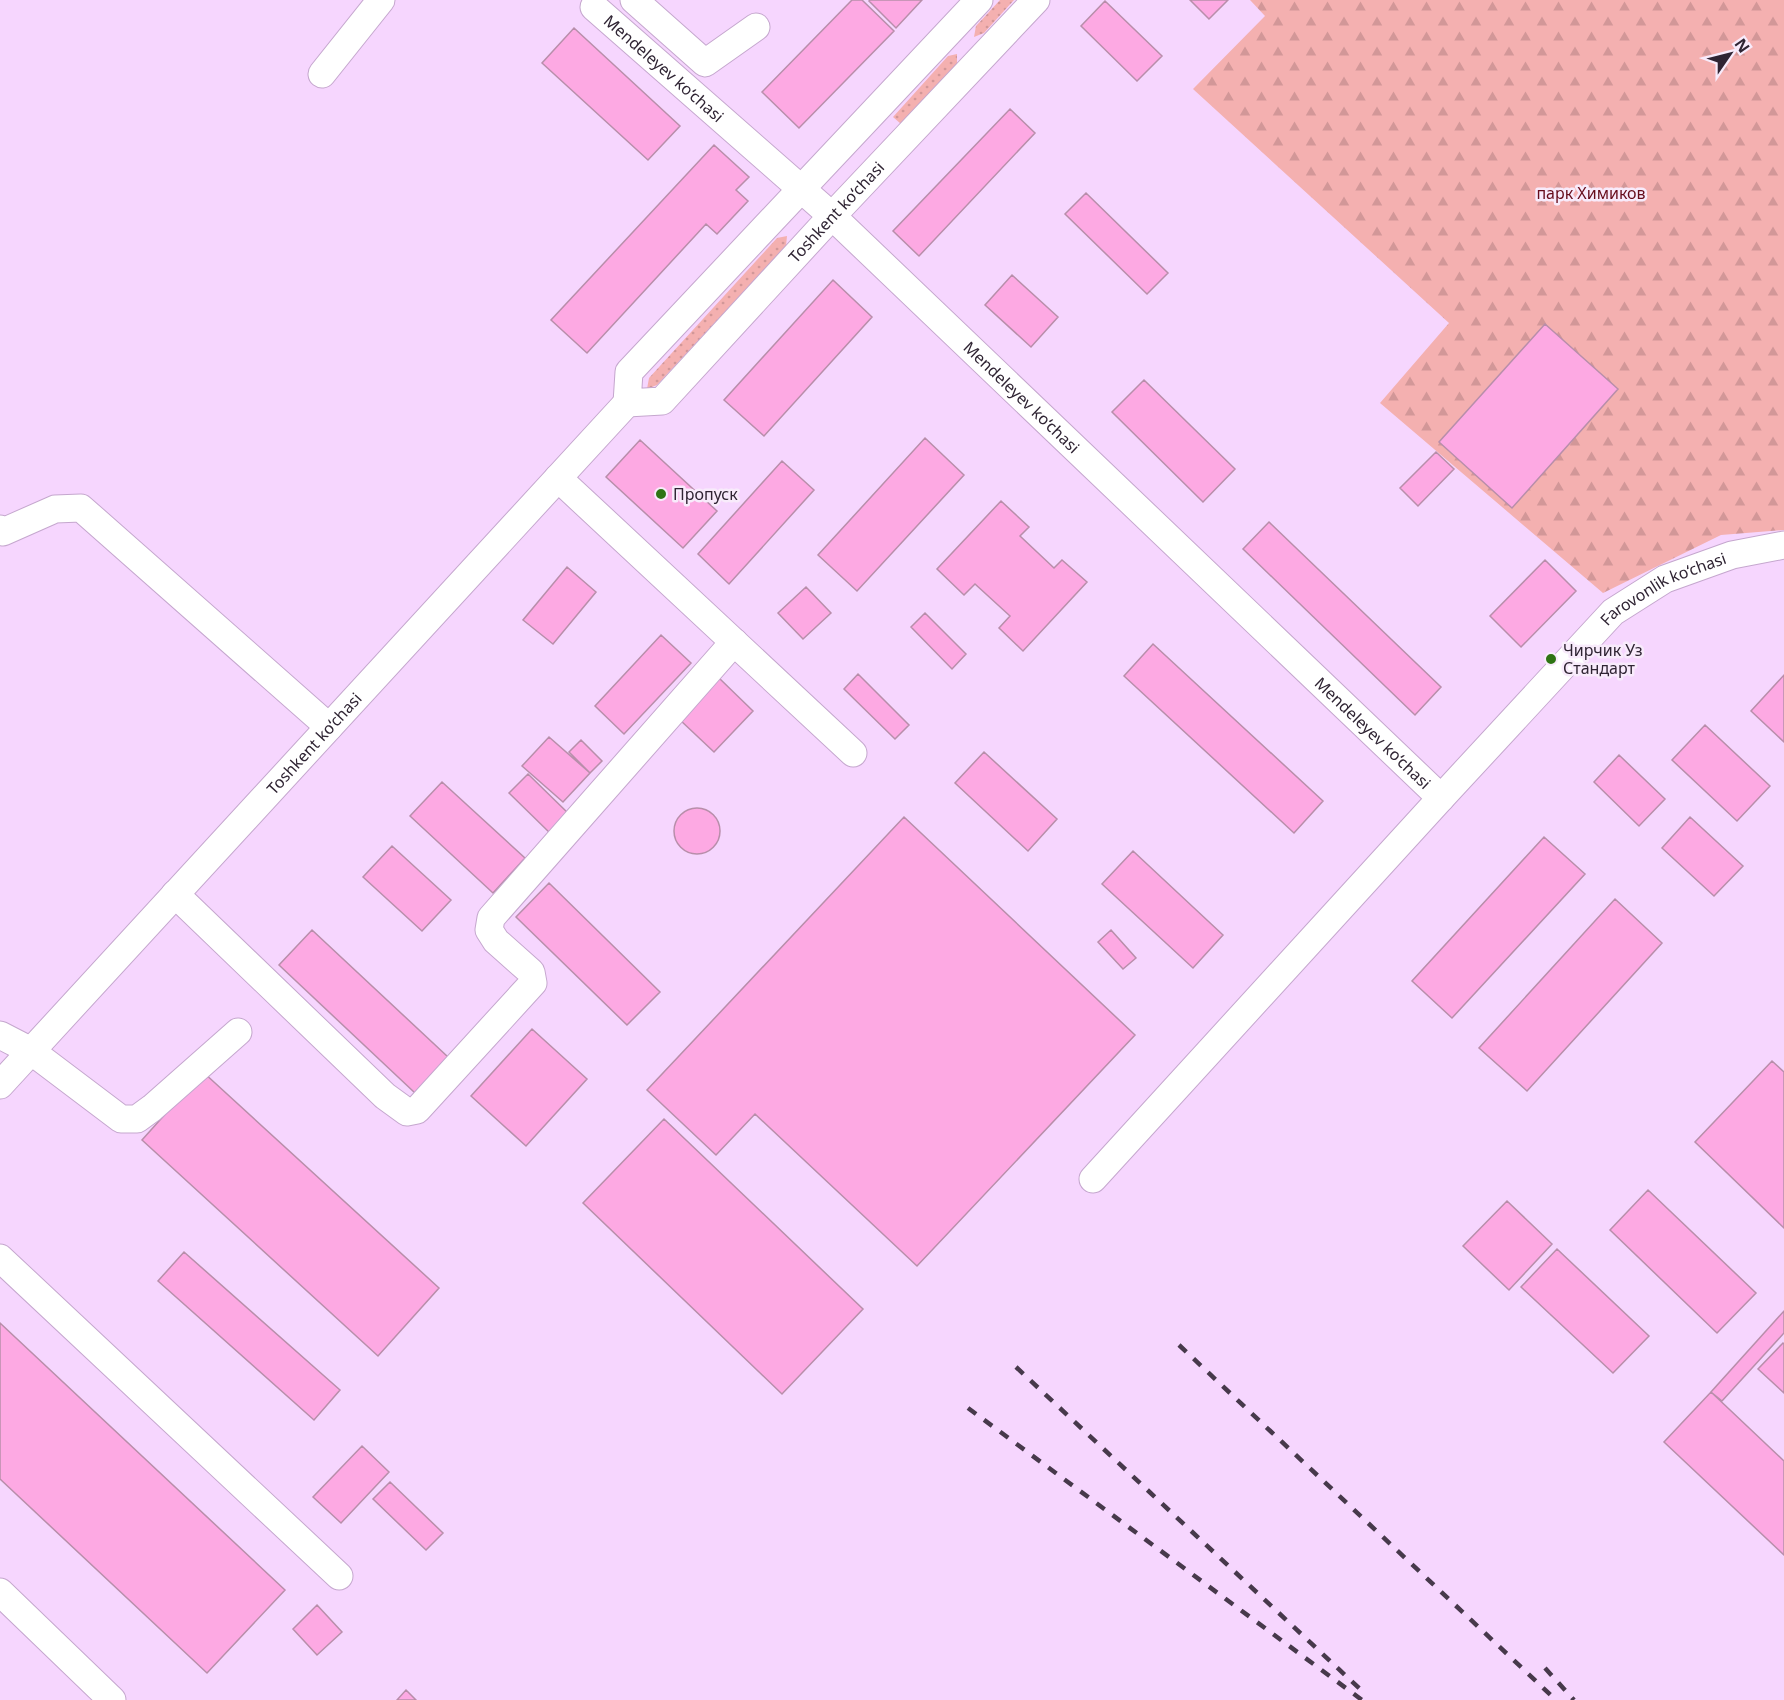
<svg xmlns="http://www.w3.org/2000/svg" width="1784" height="1700" font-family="'Noto Sans',sans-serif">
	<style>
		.grass { fill: url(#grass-dots) }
		.forest { fill: url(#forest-firs) }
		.building { fill: #fda9e3; stroke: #b88eaa; stroke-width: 1.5 }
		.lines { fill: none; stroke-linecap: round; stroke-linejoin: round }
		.minor-casing { stroke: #c5a7ce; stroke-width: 29 }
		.minor { stroke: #fff; stroke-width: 27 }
		.rail { stroke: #47394b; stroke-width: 4.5; stroke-dasharray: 10 10; stroke-linecap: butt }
		.poi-dot { fill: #2f7414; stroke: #f8ebfb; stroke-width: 2 }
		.labels { text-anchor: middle; stroke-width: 5; stroke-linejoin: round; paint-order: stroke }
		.street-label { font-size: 16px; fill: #2f2433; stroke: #f8ebfb }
		.park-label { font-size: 16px; fill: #660c1b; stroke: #f8ebfb }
		.poi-label { font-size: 16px; fill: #2f2433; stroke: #f8ebfb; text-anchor: start }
	</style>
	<defs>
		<pattern id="grass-dots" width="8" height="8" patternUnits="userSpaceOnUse" patternTransform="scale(1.5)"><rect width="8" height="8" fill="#f4b0b0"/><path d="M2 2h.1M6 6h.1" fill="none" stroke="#d29798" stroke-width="1.8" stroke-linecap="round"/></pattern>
		<pattern id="forest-firs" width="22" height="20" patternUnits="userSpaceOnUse" patternTransform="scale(1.5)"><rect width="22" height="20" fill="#f4b0b0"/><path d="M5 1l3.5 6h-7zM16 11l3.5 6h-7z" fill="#d29798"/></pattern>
	</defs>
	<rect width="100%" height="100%" fill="#f6d6fe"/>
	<path class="grass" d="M1000 0H1014L984 33 974 37 976 26Z
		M957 54V64L901 124 893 117 948 56Z
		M787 236 786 246 657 385 647 389 649 378 777 238Z"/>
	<path class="forest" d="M1250 0H1784V530L1721 535 1603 593 1380 403 1449 323 1193 89 1265 16Z"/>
	<path class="building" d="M852 0H862L894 31 799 128 762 92Z
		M870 0H922L896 28 869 1Z
		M1190 0H1228L1209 19Z
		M1105 1 1162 56 1137 81 1081 26Z
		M574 28 680 126 648 160 542 63Z
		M1010 109 1035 133 919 256 893 231Z
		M714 145 749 177 736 190 748 201 717 234 706 224 587 353 551 320Z
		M1086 193 1168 273 1147 294 1065 214Z
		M1012 275 1058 317 1031 347 985 305Z
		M833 280 872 317 764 436 724 400Z
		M1545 324 1618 389 1512 508 1439 442Z
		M1144 380 1235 469 1203 502 1112 412Z
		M925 438 964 475 857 591 818 555Z
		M640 440 717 511 683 548 606 477Z
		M1436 452 1454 469 1418 506 1400 488Z
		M782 461 814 490 729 584 698 554Z
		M1001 501 1029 527 1020 536 1054 568 1062 560 1087 582 1023 651 999 628 1010 616 975 584 964 595 937 569Z
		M1269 522 1441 687 1415 715 1243 549Z
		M1545 560 1576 591 1521 647 1490 616Z
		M567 567 596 592 553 644 523 620Z
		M806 587 831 613 803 639 778 613Z
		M925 613 966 654 952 669 911 627Z
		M661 635 691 663 624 734 595 706Z
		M1153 644 1323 801 1294 833 1124 676Z
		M858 674 909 725 895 739 844 689Z
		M1784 675V742L1751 711Z
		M719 678 753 711 714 752 679 719Z
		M1705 725 1770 786 1737 821 1672 760Z
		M549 737 590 773 563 802 522 766Z
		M581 740 602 761 590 773 569 752Z
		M984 752 1057 819 1028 851 955 783Z
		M1619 755 1665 799 1639 826 1594 782Z
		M528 774 572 817 553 836 509 793Z
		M442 782 525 858 493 893 410 816Z
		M674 831a23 23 0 1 1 46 0a23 23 0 1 1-46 0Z
		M904 817 1135 1035 917 1266 755 1114 716 1155 647 1090Z
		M1690 817 1743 866 1714 896 1662 848Z
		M1544 837 1585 874 1452 1018 1412 981Z
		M392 846 451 900 422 931 363 877Z
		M1133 851 1223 935 1193 968 1102 884Z
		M549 883 660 992 627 1025 516 917Z
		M1615 899 1662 943 1527 1091 1479 1048Z
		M312 930 448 1057 415 1093 279 965Z
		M1111 930 1136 958 1123 969 1098 942Z
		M532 1029 587 1079 526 1146 471 1096Z
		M1772 1061 1784 1072V1228L1695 1142Z
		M203 1072 439 1288 378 1356 142 1140Z
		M664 1119 863 1309 782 1394 583 1203Z
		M1648 1190 1756 1293 1717 1333 1610 1230Z
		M1507 1201 1552 1244 1509 1290 1463 1246Z
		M1557 1249 1649 1336 1613 1373 1521 1287Z
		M184 1252 340 1390 314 1420 158 1281Z
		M1784 1311V1333L1722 1401 1711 1392Z
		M0 1323 285 1590 207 1673 0 1479Z
		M1783 1343 1784 1344V1393L1758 1369Z
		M1711 1392 1784 1461V1555L1664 1442Z
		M362 1446 389 1472 341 1523 313 1497Z
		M390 1482 443 1533 426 1550 373 1499Z
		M317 1605 342 1632 317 1655 293 1629Z
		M406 1690 416 1700H397Z"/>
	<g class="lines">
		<defs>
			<g id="minor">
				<path d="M634 0 705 63 756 27"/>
				<path id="s1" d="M979 0 629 372 627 403 662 401 832 216 1036 0"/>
				<path id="s2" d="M594 7 832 216 1441 798"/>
				<path d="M322 74 381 0"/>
				<path d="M558 478 853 753"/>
				<path d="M0 529 3 532 55 509 81 508 329 727"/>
				<path d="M175 894 385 1096 407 1112 417 1110 533 983 531 972 496 941 489 930 491 918 734 642"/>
				<path d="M0 1035 31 1051 121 1119H137L152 1108 238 1032"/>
				<path id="s3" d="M0 1085 627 403"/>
				<path id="s4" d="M1093 1179 1441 798 1613 612 1665 579 1732 555 1784 545"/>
				<path d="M0 1258 339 1576"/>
				<path d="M0 1592 112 1700"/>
			</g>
		</defs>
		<use href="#minor" class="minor-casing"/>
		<use href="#minor" class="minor"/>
		<path class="rail" d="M1179 1345 1556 1700
			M1016 1367 1360 1689
			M968 1408 1362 1700
			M1545 1668 1574 1700"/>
	</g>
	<g class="poi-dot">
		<circle cx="661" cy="494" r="6"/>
		<circle cx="1551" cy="659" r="6"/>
	</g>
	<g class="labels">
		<g class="street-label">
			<text dy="6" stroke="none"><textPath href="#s2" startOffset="93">Mendeleyev ko‘chasi</textPath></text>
			<text dy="6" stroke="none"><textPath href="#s1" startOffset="834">Toshkent ko‘chasi</textPath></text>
			<text dy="6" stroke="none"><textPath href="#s2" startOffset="579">Mendeleyev ko‘chasi</textPath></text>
			<text dy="6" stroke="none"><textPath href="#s4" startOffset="825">Farovonlik ko‘chasi</textPath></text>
			<text dy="6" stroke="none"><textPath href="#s2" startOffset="1065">Mendeleyev ko‘chasi</textPath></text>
			<text dy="6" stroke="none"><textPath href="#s3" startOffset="464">Toshkent ko‘chasi</textPath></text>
		</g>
		<g class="park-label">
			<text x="1591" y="199">парк Химиков</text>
		</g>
		<g class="poi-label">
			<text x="673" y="500">Пропуск</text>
			<text x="1563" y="656">Чирчик Уз<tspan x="1563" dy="18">Стандарт</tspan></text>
		</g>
	</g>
	<g transform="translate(1730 54) rotate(55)" stroke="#f8ebfb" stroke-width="4.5" paint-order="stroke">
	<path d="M0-4.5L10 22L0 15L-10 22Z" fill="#2f2433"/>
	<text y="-9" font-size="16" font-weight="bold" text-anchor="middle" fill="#2f2433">N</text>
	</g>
</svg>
